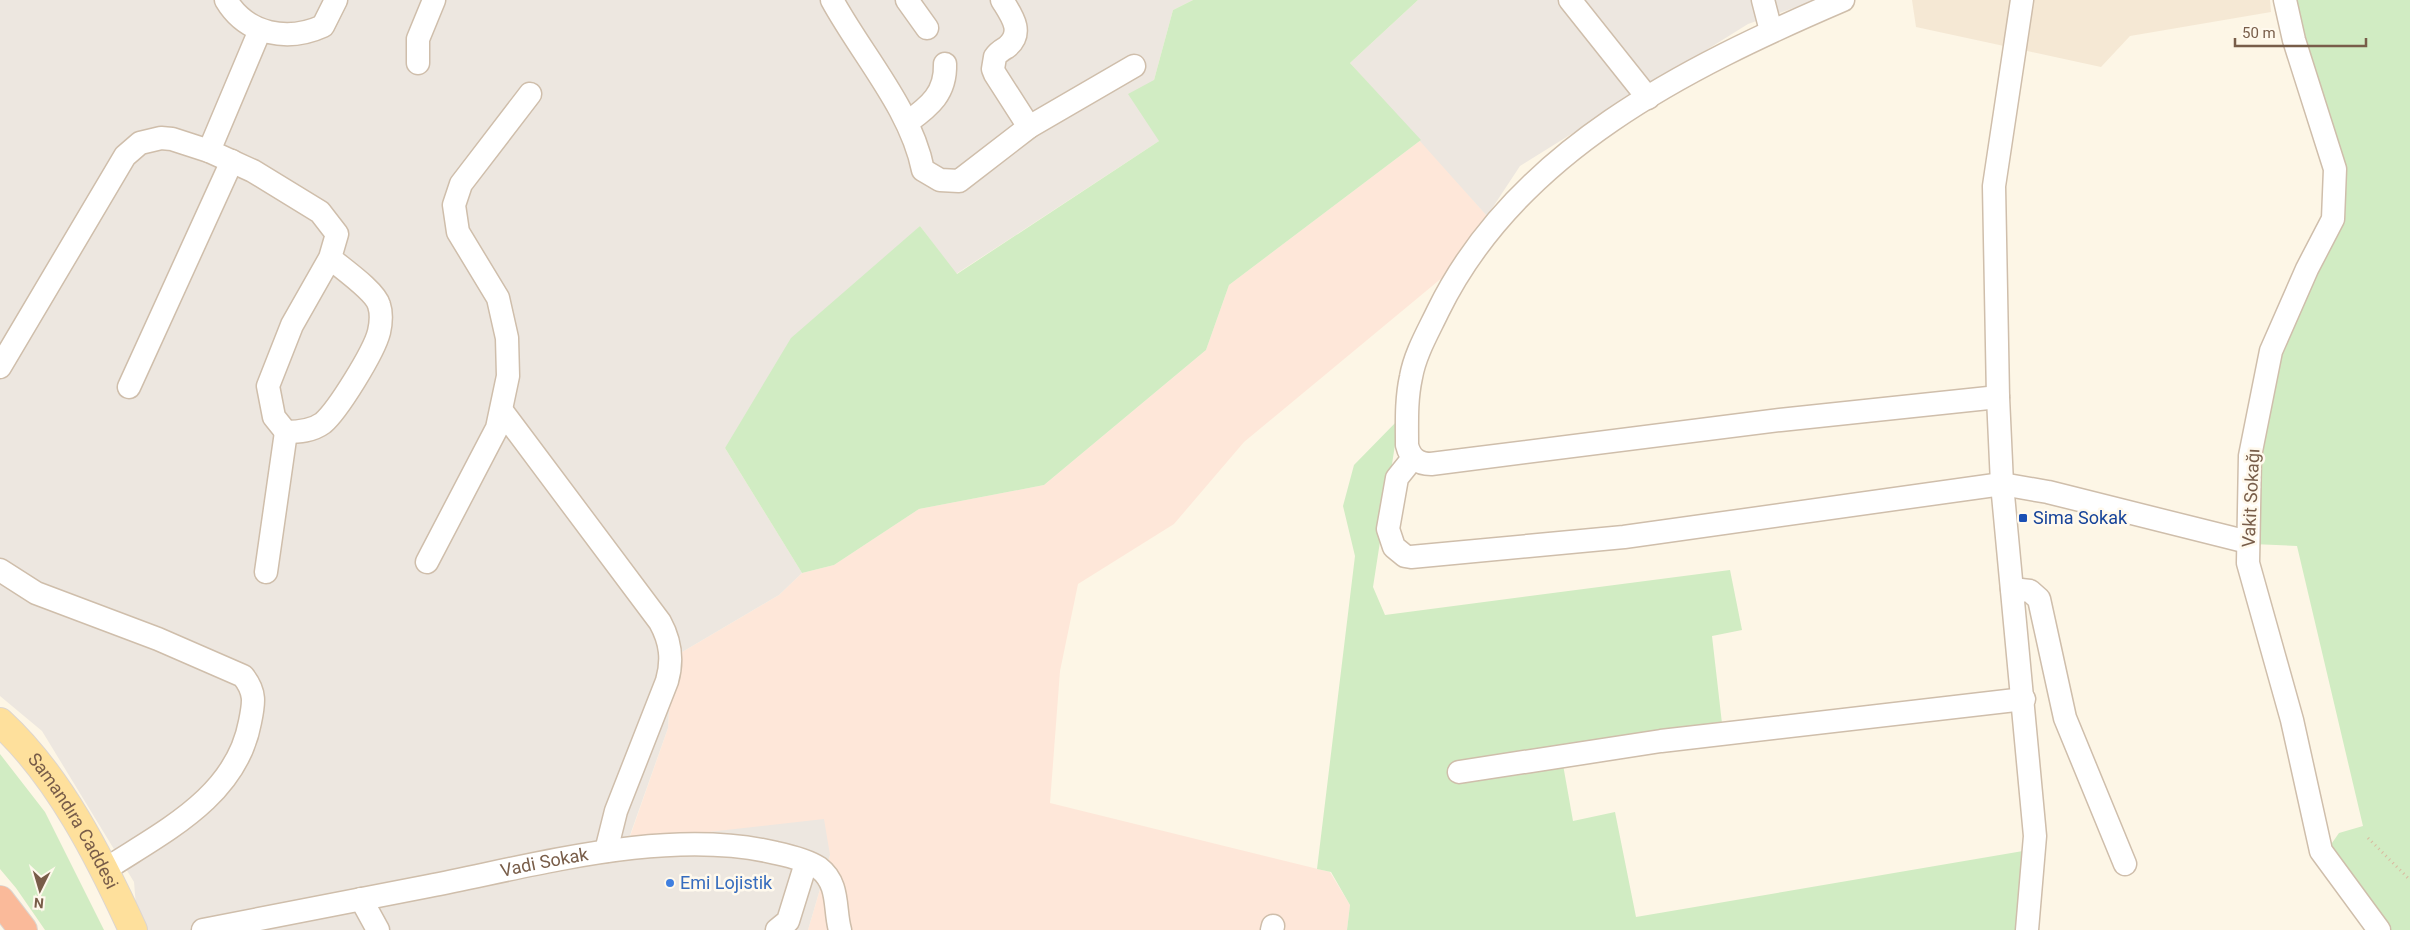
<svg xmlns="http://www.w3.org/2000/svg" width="2410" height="930" font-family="Roboto,sans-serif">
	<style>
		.residential { fill: #f5e8d4 }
		.commercial { fill: #fee7d9 }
		.industrial { fill: #ede7e0 }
		.green { fill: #d1ecc3 }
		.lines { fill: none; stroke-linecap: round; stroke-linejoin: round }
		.minor-casing { stroke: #cfbeab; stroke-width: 25 }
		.major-casing { stroke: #dcd5d0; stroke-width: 30 }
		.highway-casing { stroke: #dcd5d0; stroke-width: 30 }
		.path { stroke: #d9b99f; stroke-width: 3; stroke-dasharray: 1 4; stroke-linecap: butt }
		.minor { stroke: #fff; stroke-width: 22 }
		.major { stroke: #fee09c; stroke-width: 28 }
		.highway { stroke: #faba9a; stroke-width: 28 }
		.transit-dot { fill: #1a4fb4; stroke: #fff9ed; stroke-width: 2 }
		.shop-dot { fill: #3f7fe0; stroke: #fff9ed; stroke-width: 2 }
		.labels { text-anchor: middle; stroke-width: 5; stroke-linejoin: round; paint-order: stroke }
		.street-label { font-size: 18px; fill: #785d49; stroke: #fff9ed }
		.transit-label { font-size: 18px; fill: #164399; stroke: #fff9ed; text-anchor: start }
		.shop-label { font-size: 18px; fill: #366cbe; stroke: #fff9ed; text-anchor: start }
	</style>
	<rect width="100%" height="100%" fill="#fdf6e6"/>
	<path class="residential" d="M1912 0H2270L2271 12 2130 36 2101 67 1916 27Z"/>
	<path class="commercial" d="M1421 140 1487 216 1478 248 1244 442 1174 524 1078 584 1060 671 1050 803 1330 872 1350 905 1347 930H808L830 855 628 842 668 728 672 658 779 595 802 573 834 565 919 509 1044 485 1206 350 1229 285Z"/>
	<path class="industrial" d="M0 0H1193L1173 10 1154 80 1159 141 956 274 920 226 725 448 802 573 779 595 672 658 668 728 628 841 824 819 830 855 808 930H138L134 882 42 731 0 696Z
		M1418 0H1816L1748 24 1520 166 1487 216 1350 63Z"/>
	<path class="green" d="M1193 0H1418L1350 63 1421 140 1229 285 1206 350 1044 485 919 509 834 565 802 573 725 448 791 338 920 226 957 274 1159 141 1128 94 1154 80 1173 10Z
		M2288 0H2410V930H2382L2325 853 2339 833 2363 826 2297 546 2252 544 2250 458 2276 349 2330 210 2334 156Z
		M1399 419 1373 587 1385 615 1730 570 1742 630 1712 636 1724 741 1562 759 1573 821 1615 812 1636 917 2023 851 2017 930H1347L1350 905 1331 872 1317 869 1355 556 1343 506 1354 465Z
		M0 754 45 812 104 930H45L16 888 0 869Z"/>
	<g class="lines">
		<defs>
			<g id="minor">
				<path d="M226 0C247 35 288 42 323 26L336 0"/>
				<path d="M832 0C862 55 911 109 923 170L940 180 959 181 1029 127 1134 66"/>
				<path d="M907 0 927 28"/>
				<path d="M1002 0C1011 15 1025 32 1007 47 1002 50 998 52 995 57L993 69 995 74 1029 127"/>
				<path d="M1570 0 1648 98"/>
				<path d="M1763 0 1771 31"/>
				<path d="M1843 0C1687 67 1516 151 1438 311 1428 332 1415 354 1411 377 1406 400 1407 422 1407 445 1410 458 1418 464 1431 464L1780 420 1998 397"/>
				<path d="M2022 0 1994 186 1998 397 2002 484 2035 836 2027 930"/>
				<path d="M2285 0 2294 40 2335 169 2333 219 2307 269 2271 351 2250 456 2248 563 2292 720 2321 851 2379 930"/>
				<path d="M418 63V39L434 0"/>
				<path d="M908 122C930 106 946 93 945 64"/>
				<path d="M209 151 260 30"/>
				<path d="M0 367 125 156 140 143 161 138 172 139 209 151 253 171 320 212 337 234 330 258 292 325 268 386 274 417 286 432C299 432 312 431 323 423 338 410 374 352 379 332 381 323 382 314 379 305 375 291 343 269 330 258"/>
				<path d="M129 387 232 161"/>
				<path d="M502 411 660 622C671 642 673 660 667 681L616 811 606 851"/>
				<path d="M1413 458 1397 478 1388 529 1394 547 1405 556 1411 557 1624 537 2002 484 2048 492 2248 542"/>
				<path d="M427 562 497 428 508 376 507 338 498 298 458 232 454 205 461 184 530 94"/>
				<path d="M0 570 36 593 158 639 243 676C256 692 254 703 250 722 236 798 162 832 103 871"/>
				<path d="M266 572 286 432"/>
				<path d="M2012 589 2030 591 2039 599 2065 718 2125 864"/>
				<path d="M1459 772 1661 741 2024 699"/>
				<path d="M361 899 378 930"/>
				<path id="s1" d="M203 930C279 915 354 900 429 886 537 865 668 827 776 853 790 856 807 860 819 868 840 884 834 909 840 930"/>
				<path d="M777 930 788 921 806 863"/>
				<path d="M1272 930 1273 926"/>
			</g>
			<g id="major">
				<path id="s2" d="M0 722C59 776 100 858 133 930"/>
			</g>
			<path id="highway" d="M0 900 23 930"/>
		</defs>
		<use href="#minor" class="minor-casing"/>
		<use href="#major" class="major-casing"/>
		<use href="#highway" class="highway-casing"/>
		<path class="path" d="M2368 838 2410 880"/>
		<use href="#minor" class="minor"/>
		<use href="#major" class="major"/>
		<use href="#highway" class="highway"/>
	</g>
	<rect class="transit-dot" x="2018" y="513" width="10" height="10" rx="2.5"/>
	<circle class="shop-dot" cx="670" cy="883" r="5"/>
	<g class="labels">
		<g class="street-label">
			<text transform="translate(2251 498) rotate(-87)" y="6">Vakit Sokağı</text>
			<text dy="6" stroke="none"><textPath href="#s2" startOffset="124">Samandıra Caddesi</textPath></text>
			<text dy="6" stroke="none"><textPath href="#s1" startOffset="348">Vadi Sokak</textPath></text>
		</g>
		<g class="transit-label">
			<text x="2033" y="524">Sima Sokak</text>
		</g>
		<g class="shop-label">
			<text x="680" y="889">Emi Lojistik</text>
		</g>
	</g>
	<g transform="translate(40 890) rotate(185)" stroke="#fff9ed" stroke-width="4" paint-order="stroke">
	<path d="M0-4L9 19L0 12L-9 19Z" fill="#785d49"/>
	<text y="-8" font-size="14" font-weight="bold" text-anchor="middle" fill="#785d49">N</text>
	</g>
	<path d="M2235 38v8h131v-8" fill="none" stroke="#785d49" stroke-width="2.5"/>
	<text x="2242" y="38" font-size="15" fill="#785d49" stroke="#fff9ed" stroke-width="4" paint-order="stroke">50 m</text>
</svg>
